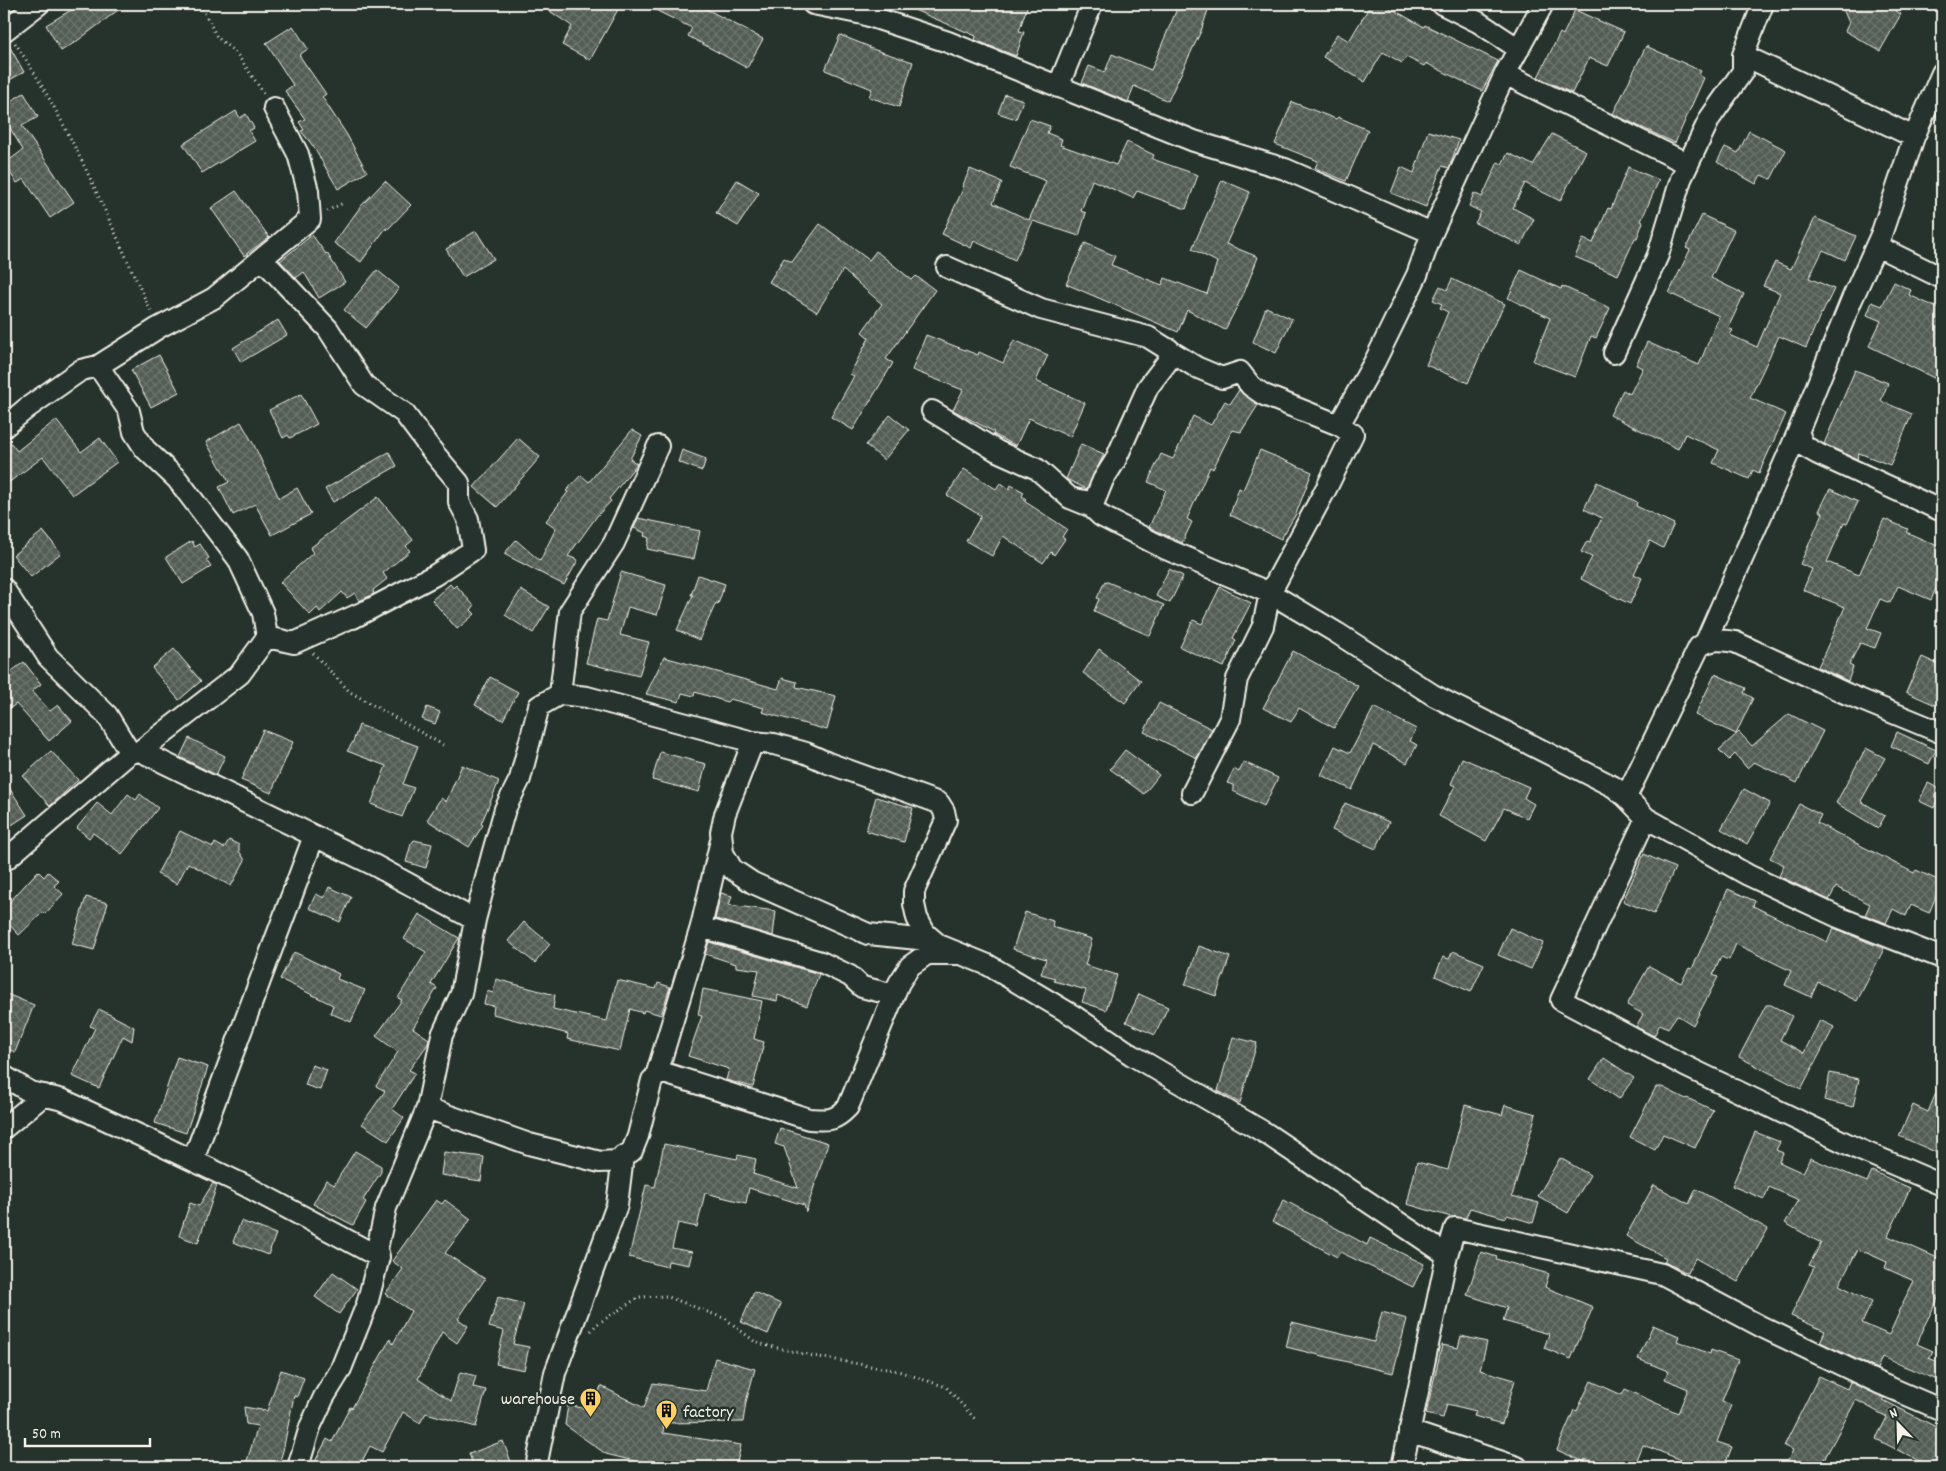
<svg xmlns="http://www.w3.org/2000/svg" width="1946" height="1471" font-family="Dekko,sans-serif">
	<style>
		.building { fill: url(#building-cross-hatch); stroke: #f4f1e8; fill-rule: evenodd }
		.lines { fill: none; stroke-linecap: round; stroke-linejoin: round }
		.street-casing { stroke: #f4f1e8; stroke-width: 24 }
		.path { stroke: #f4f1e8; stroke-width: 3; stroke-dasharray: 1 4; stroke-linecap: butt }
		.street { stroke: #26332d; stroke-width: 20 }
		.labels { text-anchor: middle; stroke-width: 5; stroke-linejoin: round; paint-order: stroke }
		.poi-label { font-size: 18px; fill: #f4f1e8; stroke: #26332d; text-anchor: end }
	</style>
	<defs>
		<pattern id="building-cross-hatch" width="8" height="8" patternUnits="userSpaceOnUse" patternTransform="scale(1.25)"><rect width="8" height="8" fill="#525c55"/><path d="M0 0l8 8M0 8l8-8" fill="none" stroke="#6c746d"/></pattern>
	</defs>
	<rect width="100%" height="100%" fill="#26332d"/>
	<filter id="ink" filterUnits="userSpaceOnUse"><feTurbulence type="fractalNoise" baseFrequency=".02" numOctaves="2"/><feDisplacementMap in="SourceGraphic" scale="10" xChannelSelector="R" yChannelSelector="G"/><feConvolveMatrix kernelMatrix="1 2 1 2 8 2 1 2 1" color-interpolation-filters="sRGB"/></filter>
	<g filter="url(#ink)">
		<path class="building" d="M81 4H126L77 41 61 51 46 25Z
			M539 4H621L590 60 562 45 572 26Z
			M643 4H697L763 39 747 68 688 36 692 28Z
			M900 4H1028L1019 31 1024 32 1016 56 975 40 976 36Z
			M1179 4H1210L1201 31 1168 101 1134 86 1128 102 1082 83 1089 66 1105 72 1112 54 1151 70Z
			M1371 4H1383L1424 27 1425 25 1498 61 1482 91 1426 63 1424 66 1406 57 1402 63 1383 52 1365 82 1323 57 1337 34 1349 41Z
			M1841 4H1898L1895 11 1901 14 1880 51 1845 31 1849 23Z
			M1575 10 1624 32 1608 66 1589 58 1572 93 1538 77 1560 33 1563 35Z
			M293 26 308 49 299 55 326 94 322 97 347 135 367 172 338 189 313 146 301 131 304 130 299 122 305 119 285 91 293 85 266 43Z
			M840 35 870 47 869 48 913 62 899 107 869 97 872 89 825 70Z
			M7 42 24 72 4 83V43Z
			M1646 46 1701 71 1699 75 1704 78 1675 143 1613 114Z
			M24 93 38 117 22 126 74 202 50 218 24 179 17 183 4 164 23 150 4 118V105Z
			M1005 94 1023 100 1016 119 998 113Z
			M1292 102 1336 119 1338 117 1368 130 1346 181 1315 168 1318 161 1275 144Z
			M236 111 240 118 246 114 254 128 249 131 255 141 202 173 183 144Z
			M1030 119 1050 126 1047 133 1062 139 1060 145 1116 165 1127 142 1154 155 1152 159 1198 175 1186 209 1137 191 1133 198 1092 180 1081 211 1086 213 1079 236 1033 221 1015 260 974 241 971 248 942 234 964 187H962L970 169 1002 182 993 203 1029 220 1046 181 1010 167Z
			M1428 131 1459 140 1449 168 1442 166 1426 207 1391 193 1401 167 1414 173Z
			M1749 131 1786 150 1771 179 1761 175 1756 184 1717 162 1725 147 1738 153Z
			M1552 134 1586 151 1560 201 1525 183 1513 208 1534 219 1521 245 1475 223 1481 212 1469 206 1474 193 1482 197 1498 162 1502 164 1508 153 1533 165Z
			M1628 167 1659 180 1641 221 1643 222 1637 238H1635L1618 275 1575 257 1583 239 1593 243 1608 208 1611 209Z
			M737 180 759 193 738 226 716 213Z
			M1222 180 1250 192 1226 244 1258 257 1244 293 1225 330 1187 310 1178 332 1066 284 1085 243 1115 256 1111 265 1162 285 1165 278 1207 294 1217 262 1192 249Z
			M385 181 411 205 387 230 386 228 361 262 334 243 361 206Z
			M236 191 269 237 244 256 211 208Z
			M1702 215 1734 230 1711 278 1744 294 1728 328 1733 330 1730 335 1757 347 1780 293 1763 286 1775 262 1791 269 1815 218 1856 236 1845 260 1823 250 1809 278 1834 289 1822 314 1821 313 1806 348 1779 336 1750 398 1786 414 1759 473 1753 470 1749 479 1713 463 1719 450 1685 434 1678 449 1610 415 1623 390 1630 394 1643 368 1636 365 1647 342 1699 365 1719 316 1669 293 1690 250 1686 248Z
			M820 224 869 260 876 251 912 280 916 276 935 290 886 359 893 363 853 430 831 417 854 376 850 374 869 338 862 332 882 304 843 270 817 312 769 282 784 258 792 262Z
			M476 231 494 259 463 277 446 249Z
			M312 235 326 254 327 253 345 282 319 298 304 272 296 278 280 261Z
			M377 270 399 288 366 328 344 310Z
			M1521 270 1561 289 1562 286 1610 308 1596 338 1591 336 1575 377 1533 361 1550 318 1508 298Z
			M1452 279 1505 304 1490 332 1468 383 1426 365 1448 312 1440 308 1442 304 1433 300 1440 286 1447 290Z
			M1894 282 1911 290 1909 295 1942 310V382L1869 346 1881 321 1867 315 1872 302 1882 306Z
			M1266 307 1292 319 1276 353 1253 342Z
			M278 320 287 335 241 362 233 348Z
			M926 335 978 355 979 352 1003 363 1014 340 1048 355 1036 381 1085 403 1070 437 1029 418 1016 446 993 434 994 432 953 410 963 390 912 370Z
			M159 355 179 392 151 407 131 370Z
			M1855 370 1888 383 1881 401 1912 414 1890 465 1859 453 1857 459 1824 444Z
			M1239 390 1258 405 1241 432 1232 430 1213 469 1210 467 1187 519 1192 522 1182 543 1149 527 1166 490 1148 482 1161 454 1173 459 1193 416 1211 425 1225 401 1230 404Z
			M301 394 317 424 290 438 288 435 283 438 269 410Z
			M890 415 909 430 884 460 866 445Z
			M56 420 81 452 100 438 117 462 72 495 43 457 4 486V439L7 438 17 451Z
			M241 422 254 445 279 498 297 488 311 514 272 535 255 504 233 515 219 487 229 482 206 442Z
			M632 430 642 436 630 459 637 464 609 499 611 501 597 516 568 556 578 560 564 585 504 554 516 540 540 561 556 528 546 521 568 492 566 491 581 475 589 482Z
			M518 438 540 457 497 507 474 487Z
			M1081 444 1104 454 1087 489 1066 479Z
			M682 450 706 459 702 471 678 462Z
			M1260 450 1312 472 1296 514 1281 539 1230 515 1239 488 1243 490Z
			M389 452 397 466 333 502 325 489Z
			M964 469 996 489 1000 483 1009 489 1011 485 1024 492 1022 496 1026 499 1024 501 1067 529 1062 537 1065 539 1054 555 1051 552 1043 563 1003 536 992 556 966 541 981 516 947 495Z
			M1597 482 1637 502 1636 506 1674 524 1663 548 1650 541 1634 574 1642 578 1630 604 1607 593V592L1581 579 1592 557 1581 552 1587 541 1590 542 1602 518 1584 509Z
			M1830 489 1858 502 1847 524 1844 523 1827 562 1859 575 1884 519 1908 529 1906 532 1942 548V574L1931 600 1898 586 1890 603 1880 599 1867 628 1881 633 1875 648 1860 643 1849 665 1853 667 1848 681 1818 667 1845 607 1803 590 1812 569 1800 564 1823 513 1819 511Z
			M378 497 413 540 406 546 410 551 383 573 387 579 373 590 374 594 359 601 355 593 347 598 342 592 320 612 317 608 310 615 280 582 313 553 310 548Z
			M638 518 700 531 694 559 647 549 649 538 644 536 645 533 634 528Z
			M43 531 61 553 31 577 13 555Z
			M192 541 195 547 200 544 209 558 206 560 211 567 183 584 166 557Z
			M1169 569 1183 576 1170 603 1156 596Z
			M621 572 666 585 657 615 628 607 620 635 649 642 639 676 586 663 597 619 607 621Z
			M698 575 725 584 718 604 716 603 699 640 677 630 693 595H691Z
			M1105 581 1164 605 1150 636 1094 611 1099 599 1097 598Z
			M450 584 453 588 456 585 474 606 471 610 475 614 457 629 432 600Z
			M1220 587 1251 603 1233 638 1236 640 1224 667 1180 647 1193 620 1202 624Z
			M521 590 549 607 533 633 505 615Z
			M174 649 201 681 179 700 152 668Z
			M1099 649 1141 681 1125 703 1083 673Z
			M1293 651 1358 686 1334 728 1299 708 1291 722 1263 708Z
			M664 657 778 689 782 678 797 682 796 687 836 696 827 730 762 712 764 708 730 699 727 702 695 692 694 696 682 693 679 702 646 694Z
			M1922 657 1942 666V708L1906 692Z
			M24 662 41 684 32 691 50 711 58 705 72 721 49 741 16 704 9 709 4 703V677Z
			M1715 674 1746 688 1744 693 1753 698 1736 734 1695 715Z
			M490 677 518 692 503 720 475 705Z
			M1159 703 1212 729 1197 758 1144 732Z
			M427 707 440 712 435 724 422 719Z
			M1374 707 1416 729 1410 741 1417 745 1407 763 1373 745 1352 790 1321 775 1335 746 1350 753Z
			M1789 714 1823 731 1797 783 1754 762 1747 768 1735 754 1729 760 1719 750 1739 732 1752 746Z
			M359 725 418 746 403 784 414 788 402 817 371 804 386 766 347 751 353 742Z
			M263 730 293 742 271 793 241 780Z
			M1897 732 1936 750 1929 764 1891 746Z
			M189 738 225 756 216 775 180 757Z
			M1866 748 1885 758 1861 801 1885 816 1878 828 1836 803Z
			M1125 750 1159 775 1144 794 1110 769Z
			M51 751 78 780 50 806 23 776Z
			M660 752 706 764 699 792 652 780Z
			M1462 758 1529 787 1524 798 1534 804 1527 818 1504 808 1486 841 1439 816 1455 786 1451 784Z
			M1244 762 1278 778 1264 806 1233 791V785L1227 783 1234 769 1239 772Z
			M462 765 499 781 481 824 483 825 469 847 427 820 441 798 446 802Z
			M4 780 27 815 10 826 4 816Z
			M1928 783 1942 790 1934 808 1919 801Z
			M1744 789 1770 803 1747 844 1721 829Z
			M128 794 136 800 140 794 158 808 122 854 93 833 89 838 77 828 97 803 112 815Z
			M876 797 913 808 904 842 866 831Z
			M1345 803 1389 822 1376 849 1332 830Z
			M1799 804 1821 815 1817 823 1914 873 1916 870 1942 882 1929 913 1911 905 1906 916 1893 909 1886 923 1865 915 1870 904 1836 887 1829 900 1779 876 1784 865 1770 858Z
			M180 831 213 847 215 843 224 848 229 840 239 845V851L245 860 231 886 188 863 177 884 157 874Z
			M414 840 432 844 426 868 406 862 411 844Z
			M1644 854 1675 868 1654 914 1623 901Z
			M38 871 44 877 48 872 59 881 54 886 63 894 45 914 43 912 19 935 4 919V908Z
			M329 887 351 897 340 922 309 908 316 894 324 898Z
			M1728 889 1755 901 1753 906 1827 942 1834 928 1884 949 1857 1001 1818 982 1811 997 1785 985 1791 971 1736 944 1729 960 1721 957 1713 975 1718 977 1693 1025 1677 1015 1668 1028 1660 1024 1654 1036 1636 1027 1643 1014 1627 1005 1649 966 1681 983 1689 968 1692 969Z
			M721 893 732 896 729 905 776 911 773 936 715 919Z
			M86 897 108 903 94 950 72 944Z
			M1025 912 1053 921 1052 927 1092 939 1085 965 1117 975 1106 1010 1082 1002 1086 990 1054 981 1055 978 1041 974 1046 959 1013 949Z
			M419 914 459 938 431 984 437 988 413 1028 429 1039 428 1044 409 1070 415 1073 392 1109 404 1118 388 1141 362 1124 385 1091 376 1086 398 1052 376 1036 402 1000 398 998 426 952 404 939Z
			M524 922 550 944 535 963 508 941Z
			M1510 928 1543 943 1531 969 1498 955Z
			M709 942 819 974 807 1006 778 995 777 1001 753 996 759 970 736 967V964L705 954Z
			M1199 946 1230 957 1216 996 1185 985Z
			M1453 951 1484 964 1471 992 1435 976 1443 957 1449 959Z
			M294 952 339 974 337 979 365 990 351 1022 330 1013 333 1005 280 979Z
			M496 979 555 995 553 1009 607 1021 617 980 656 989 658 983 670 987 661 1015 644 1010 643 1013 630 1009 620 1051 567 1039 568 1034 493 1014 494 1006 484 1004 487 991 493 993Z
			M703 989 762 1001 754 1039 764 1042 753 1087 726 1080 729 1069 688 1056 702 1016 698 1015Z
			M4 993 34 1005 15 1052 4 1047Z
			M1139 994 1168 1007 1155 1035 1126 1022Z
			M1766 1005H1771L1792 1016 1780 1040 1804 1053 1820 1020 1834 1027 1801 1089 1739 1057Z
			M99 1009 134 1027 132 1041 123 1036 99 1088 72 1076 95 1028 90 1026Z
			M1233 1037 1257 1043 1240 1103 1218 1091Z
			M177 1057 208 1067 186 1133 155 1123Z
			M1604 1058 1634 1078 1619 1099 1590 1079Z
			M312 1065 327 1070 320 1090 305 1085Z
			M1830 1073 1859 1079 1853 1107 1824 1100Z
			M1942 1079V1155L1899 1136 1913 1105 1928 1112Z
			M1656 1087H1662L1686 1099 1687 1098 1713 1110 1695 1148 1663 1134 1655 1150 1630 1137Z
			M1465 1105 1502 1115 1505 1105 1536 1114 1512 1196 1539 1203 1533 1223 1507 1215 1506 1218 1470 1208 1466 1218 1451 1217 1407 1204 1417 1162 1448 1170Z
			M780 1128 828 1143 806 1212 804 1205 749 1188 746 1203 705 1193 697 1227 678 1223 672 1248 692 1252 689 1265 668 1261 667 1267 629 1257 646 1185 655 1187 664 1144 737 1159 738 1155 756 1159 753 1174 798 1188 784 1147 775 1144Z
			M1755 1132 1780 1142 1776 1150 1783 1153 1779 1162 1803 1173 1810 1158 1867 1182 1872 1171 1910 1188 1888 1236 1942 1260V1287L1937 1301 1923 1328H1924L1917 1344 1933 1351 1929 1358 1942 1364V1382L1882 1357 1877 1369 1820 1342 1825 1331 1791 1316 1814 1267 1809 1265 1821 1243 1785 1223 1799 1200 1769 1187 1764 1199 1732 1186ZM1858 1249 1887 1262 1885 1268 1914 1281 1898 1312 1899 1313 1889 1335 1862 1323 1872 1302 1839 1285Z
			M355 1151 381 1166V1172L363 1200 366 1202 353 1225 313 1204 326 1180 334 1185Z
			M444 1152 484 1157 481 1181 441 1175Z
			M1560 1158 1590 1175 1568 1213 1538 1196Z
			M213 1183 217 1185 198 1243 179 1236 190 1203 199 1206Z
			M1654 1185 1689 1204 1696 1189 1768 1229 1738 1282 1695 1258 1688 1273 1664 1262 1666 1258 1626 1236Z
			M436 1200 442 1204 445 1200 471 1219 445 1253 485 1279 458 1319 468 1326 457 1343 442 1332 418 1379 451 1401 460 1372 476 1376 473 1387 486 1390 476 1427 426 1413 420 1423 403 1412 382 1452 370 1446 359 1467H312L327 1439 332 1442 350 1407 352 1408 390 1339 393 1344 411 1311 385 1294 403 1269 392 1261Z
			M1284 1200 1367 1245 1370 1238 1424 1264 1413 1287 1340 1252 1337 1257 1272 1222Z
			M241 1221 276 1234 268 1255 233 1242Z
			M1481 1252 1497 1257 1496 1259 1549 1274 1545 1287 1593 1307 1571 1359 1544 1348 1549 1334 1503 1321 1507 1308 1467 1295Z
			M333 1272 357 1289 339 1314 315 1297Z
			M754 1292 781 1304 768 1334 741 1322Z
			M498 1297 524 1304 513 1344 529 1347 524 1370 496 1364 504 1331 489 1327Z
			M1382 1312 1407 1319 1393 1373 1286 1347 1292 1322 1374 1342Z
			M1653 1325 1679 1336 1677 1341 1710 1354 1711 1350 1738 1360 1722 1401 1731 1405 1717 1442 1732 1447 1724 1467H1691L1692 1464 1643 1445 1634 1467H1606L1585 1459 1584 1462 1557 1450 1574 1410 1577 1411 1591 1381 1622 1395 1625 1389 1678 1413 1688 1389 1665 1379 1668 1371 1638 1359Z
			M1461 1336 1487 1342 1480 1370 1515 1380 1502 1424 1474 1416 1476 1411 1447 1404 1443 1418 1426 1414 1442 1345 1458 1348Z
			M715 1358 755 1369 746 1402 743 1422 664 1423 663 1433 741 1445 736 1467H658L606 1454 565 1425 568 1405 592 1410 601 1386 644 1408 653 1383 706 1391Z
			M281 1370 304 1378 297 1397 294 1396 283 1451 278 1467H245L258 1426 246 1424 244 1407 267 1411Z
			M1819 1376 1847 1389 1850 1382 1884 1398 1883 1400 1942 1430V1467H1931L1876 1439 1887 1417 1856 1400 1820 1467H1785L1793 1450 1784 1446Z
			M503 1441 513 1467H474L469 1454Z"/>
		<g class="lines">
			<defs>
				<path id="street" d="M813 4 863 14 948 42 1194 141 1285 169 1432 233
					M1442 4 1478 22 1519 49
					M1543 4 1505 74 1432 233 1417 275 1375 361 1339 425 1353 434 1327 487 1270 593 1337 633 1433 695 1614 787 1626 797 1646 818 1748 875 1838 917 1942 958
					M4 31 39 4
					M1743 55 1914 137
					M1942 73 1914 137 1881 235 1852 299 1798 432 1804 446 1818 454 1942 511
					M1505 74 1688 164
					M1058 87 1092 4
					M1877 246 1942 278
					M262 259 328 329 364 385 404 413 433 452 459 483V502L468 519 473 550 435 575 353 618
					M947 267 1041 309 1148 337 1196 367 1222 378 1240 372 1251 386 1264 395 1339 425
					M1614 353 1658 255 1681 179 1710 118 1743 71V55L1763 4
					M98 366 129 411 134 432 145 449 177 479 238 559 263 613 267 637 294 643 366 611
					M932 411 997 451 1037 469 1070 498 1092 507 1103 480 1115 461 1148 387 1171 357 1169 349
					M4 427 27 408 81 370 98 366 158 328 214 298 310 219 308 191 298 154 274 108
					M1070 498 1085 501 1101 516 1166 549 1270 593 1263 626 1237 679 1230 719 1192 793
					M4 589 48 657 107 715 130 753
					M1706 641 1798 432
					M560 694 570 611 614 543 658 446
					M753 742 725 814 721 832 723 853 732 869 753 883 868 934 918 939 937 944
					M140 751 240 674 267 637
					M1626 797 1699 647C1710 638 1721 640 1735 642L1847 694 1942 733
					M1646 818 1561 1000 1685 1066 1858 1149 1942 1185
					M4 861 130 753 140 751 374 865 475 920
					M701 927 821 962 850 976 862 987 894 995
					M4 1076 30 1092 63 1100 154 1142 244 1185 379 1257
					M656 1076 701 927 721 840
					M427 1108 529 1144 600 1162 617 1161 632 1151 638 1136 652 1080 661 1072 809 1119C828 1120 834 1122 848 1107L899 983 910 966 927 954H956
					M4 1128 44 1095
					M193 1160 314 836
					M1409 1431 1517 1467
					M298 1467 310 1427 324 1397 340 1371 367 1304 379 1257 377 1249 386 1208 427 1108 442 1035 461 994 475 920 492 855 505 809 520 779 539 706 560 694 587 697 753 742 774 744 806 753 828 763 939 803 944 811 946 820 914 891V904L917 918 925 933 939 945 988 965 1074 1016 1132 1055 1267 1134 1447 1255
					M536 1467 555 1373 617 1205 623 1156
					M1402 1467 1447 1255 1455 1228 1662 1274 1762 1327 1879 1383 1942 1410"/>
			</defs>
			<use href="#street" class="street-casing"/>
			<path class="path" d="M200 4 217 37 237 54 265 95
				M15 43C72 127 109 222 152 314
				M327 211 343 203
				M313 653 350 692 443 745
				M591 1331 596 1325 639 1297 666 1296 726 1319 754 1341 765 1345 808 1355 898 1371 946 1387 976 1420"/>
			<use href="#street" class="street"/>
		</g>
	</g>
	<defs>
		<symbol id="building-pin" viewBox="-11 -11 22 30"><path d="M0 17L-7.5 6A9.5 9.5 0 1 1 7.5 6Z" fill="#ffd166" stroke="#26332d"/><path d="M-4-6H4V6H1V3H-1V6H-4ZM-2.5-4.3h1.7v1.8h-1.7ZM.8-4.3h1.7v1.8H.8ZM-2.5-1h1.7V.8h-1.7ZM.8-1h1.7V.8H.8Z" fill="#111"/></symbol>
	</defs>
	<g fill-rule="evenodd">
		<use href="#building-pin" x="578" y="1386" width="25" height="34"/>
		<use href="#building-pin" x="654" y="1398" width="25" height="34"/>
	</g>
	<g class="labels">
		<g class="poi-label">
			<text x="575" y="1404">warehouse</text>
			<text x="683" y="1417" text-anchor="start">factory</text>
		</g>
	</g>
	<rect width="1946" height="1471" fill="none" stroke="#26332d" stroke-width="20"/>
	<rect x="10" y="10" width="1926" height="1451" fill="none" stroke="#f4f1e8" stroke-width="2" filter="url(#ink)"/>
	<g transform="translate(1898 1424) rotate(337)" stroke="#26332d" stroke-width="4" paint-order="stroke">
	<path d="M0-4L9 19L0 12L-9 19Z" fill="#f4f1e8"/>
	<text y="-8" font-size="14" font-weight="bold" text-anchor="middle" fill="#f4f1e8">N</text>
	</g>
	<path d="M25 1438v8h125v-8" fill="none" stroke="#f4f1e8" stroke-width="2.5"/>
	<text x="32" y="1438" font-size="15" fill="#f4f1e8" stroke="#26332d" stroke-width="4" paint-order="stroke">50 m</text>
</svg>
